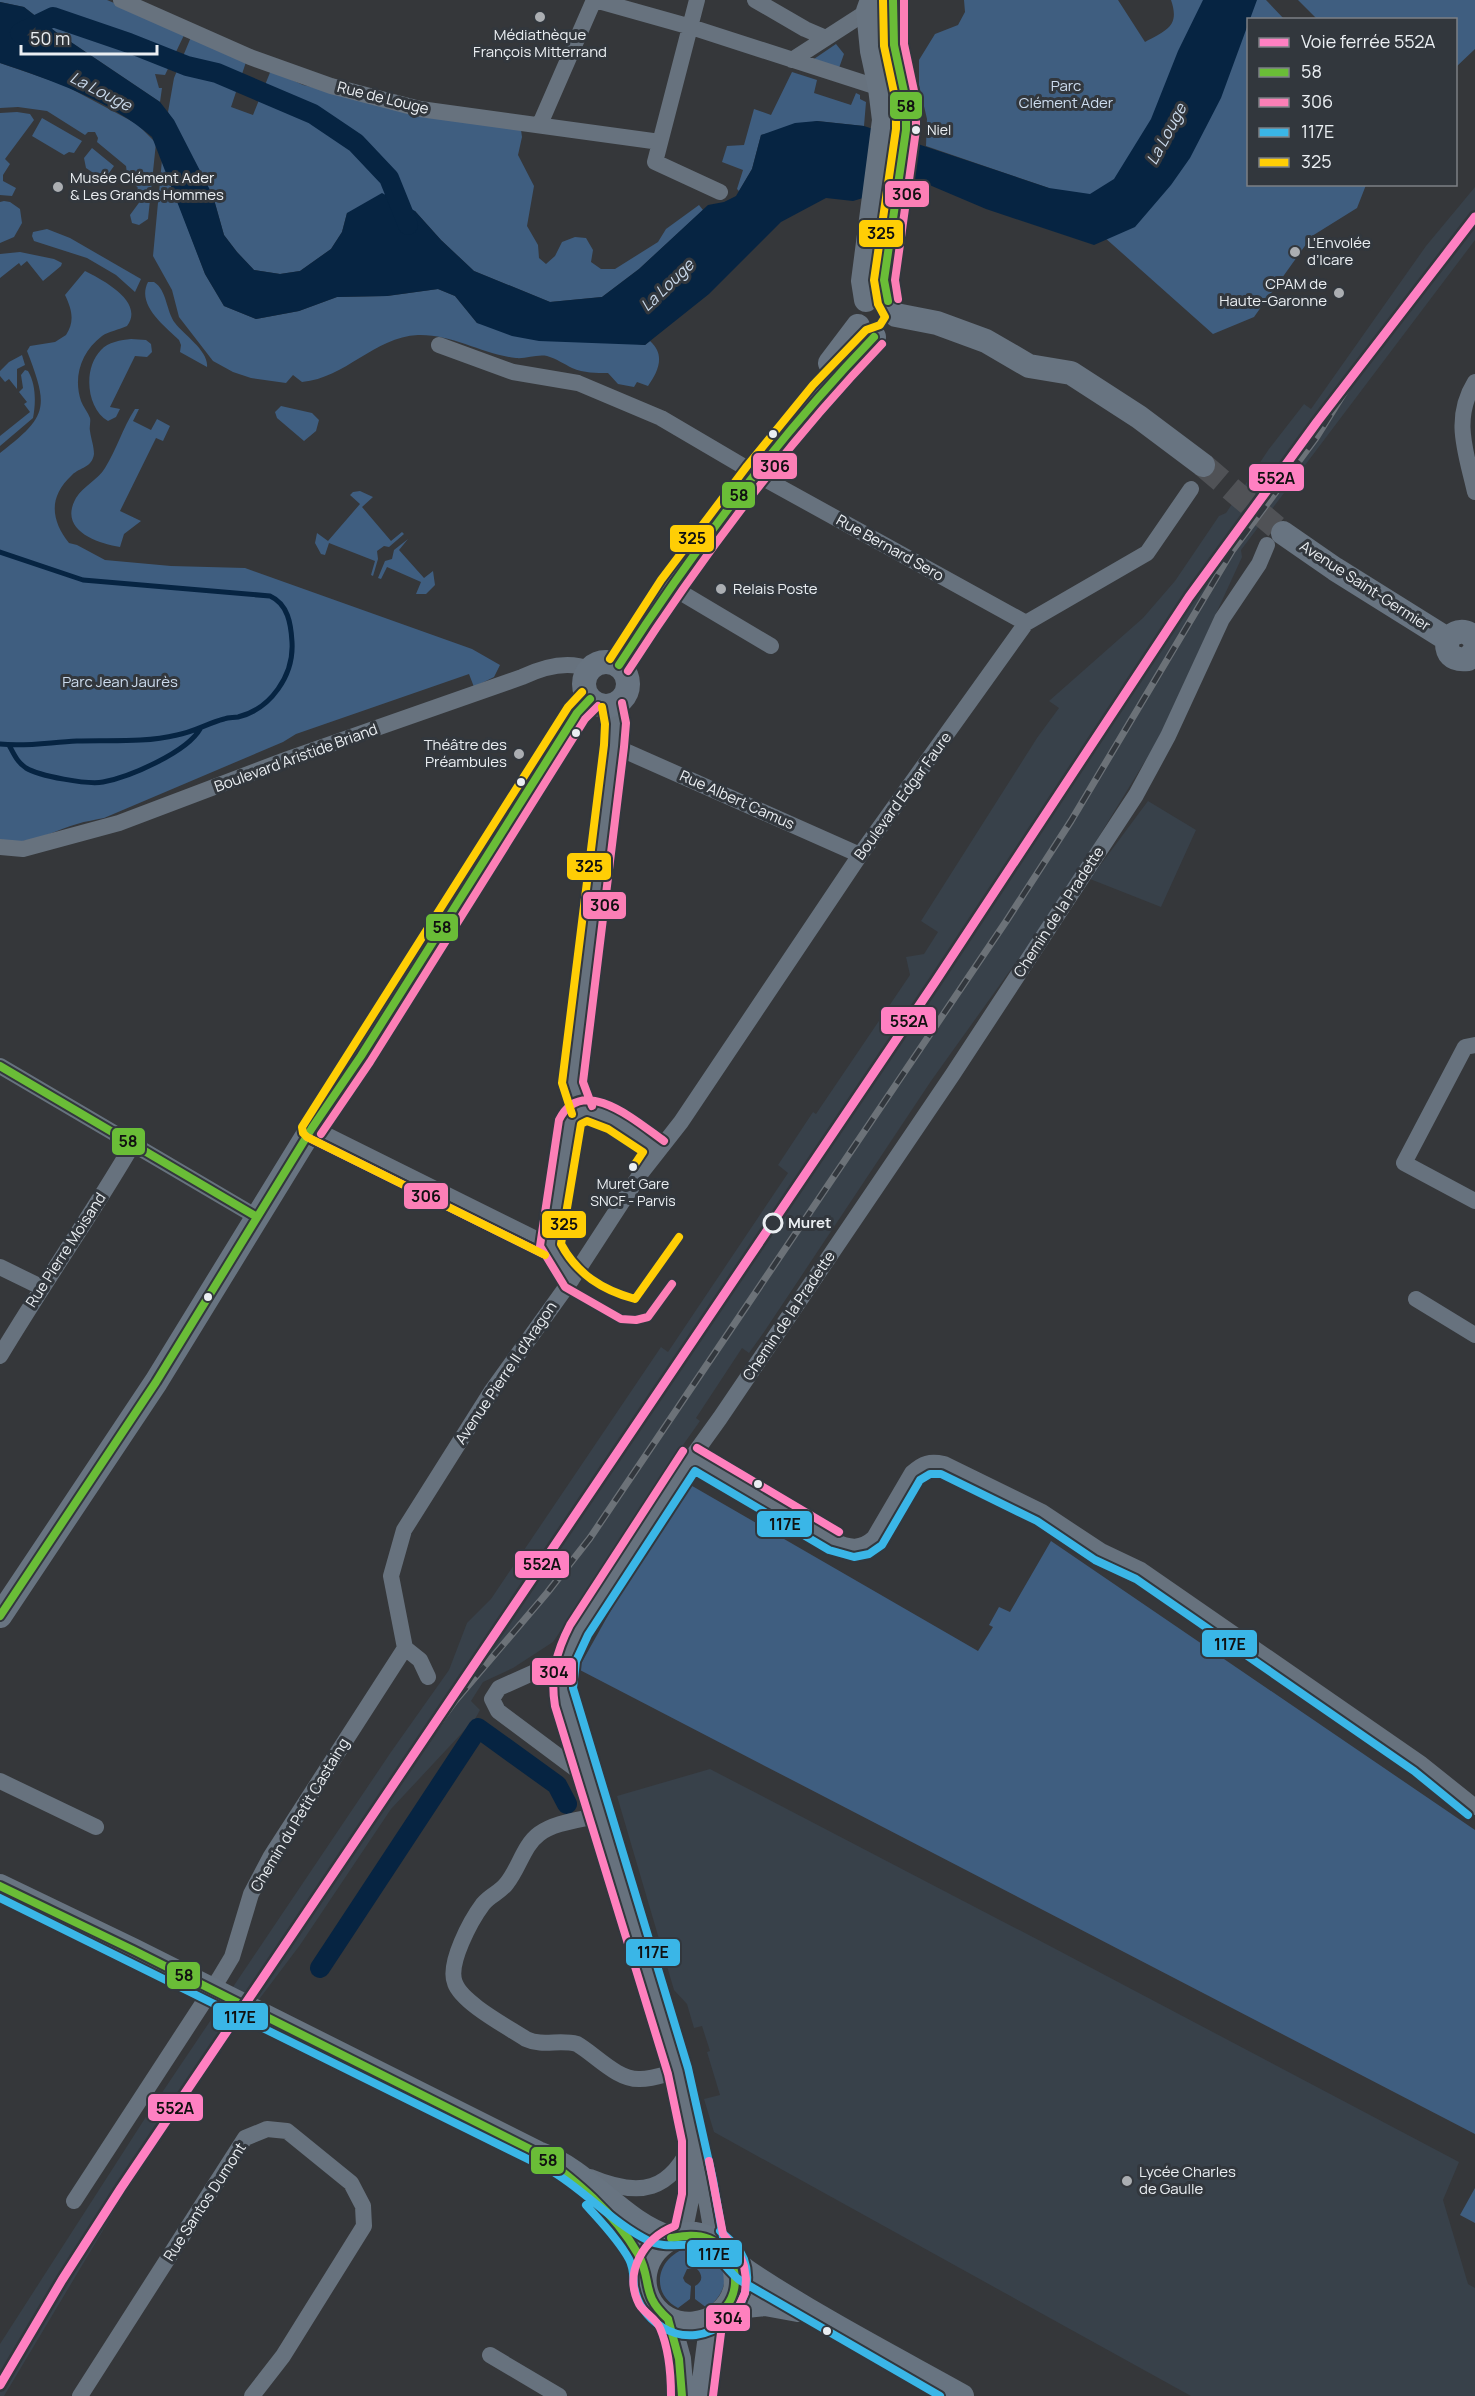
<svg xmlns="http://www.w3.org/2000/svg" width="1475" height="2396" font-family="Manrope,sans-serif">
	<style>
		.built { fill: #38414a }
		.green { fill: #3f5e80 }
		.water { fill: #062442 }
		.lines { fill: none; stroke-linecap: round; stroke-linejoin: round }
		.stream { stroke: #062442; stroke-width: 5 }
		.canal { stroke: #062442; stroke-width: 20 }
		.secondary-tunnel { stroke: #505256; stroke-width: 24; stroke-dasharray: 24 12; stroke-linecap: butt }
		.street { stroke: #67727e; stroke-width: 16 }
		.secondary { stroke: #687481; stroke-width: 24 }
		.rail-casing { stroke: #6c7278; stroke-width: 7 }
		.rail { stroke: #32373d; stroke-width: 4.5; stroke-dasharray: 14; stroke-linecap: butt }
		.bus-1-casing { stroke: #32373d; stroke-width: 12 }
		.bus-2-casing { stroke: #32373d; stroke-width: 12 }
		.bus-3-casing { stroke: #32373d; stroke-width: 12 }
		.bus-4-casing { stroke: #32373d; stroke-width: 12 }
		.bus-5-casing { stroke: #32373d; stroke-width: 12 }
		.bus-1 { stroke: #6abd37; stroke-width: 8 }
		.bus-2 { stroke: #fc7fb6; stroke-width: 8 }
		.bus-3 { stroke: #3ab6e7; stroke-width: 8 }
		.bus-4 { stroke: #ffce05; stroke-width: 8 }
		.bus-5 { stroke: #ff80be; stroke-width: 8 }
		.rail-1-casing { stroke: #32373d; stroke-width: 14 }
		.rail-1 { stroke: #ff80c2; stroke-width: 9 }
		.poi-dot { fill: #abaeb2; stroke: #32373d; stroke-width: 2 }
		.bus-dot { fill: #eaeef2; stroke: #32373d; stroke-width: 2 }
		.stop-dot { fill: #32373d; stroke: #eaeef2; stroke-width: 3 }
		.labels { text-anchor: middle; stroke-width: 6; stroke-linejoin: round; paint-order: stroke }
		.bus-label { font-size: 14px; fill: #eaeef2; stroke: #32373d; text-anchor: start }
		.poi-label { font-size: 15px; fill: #eaeef2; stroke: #32373d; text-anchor: start }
		.park-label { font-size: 15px; fill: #ccdbed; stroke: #32373d }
		.street-label { font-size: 15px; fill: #eaeef2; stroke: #32373d }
		.stop-label { font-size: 15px; font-weight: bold; fill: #eaeef2; stroke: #32373d; text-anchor: start }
		.water-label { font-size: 16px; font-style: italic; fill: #cadaec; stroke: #32373d }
		.line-badge { stroke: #32373d; stroke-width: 2 }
		.pale-badge-label { font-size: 16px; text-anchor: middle; font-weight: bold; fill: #111 }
	</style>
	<rect width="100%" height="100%" fill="#35373a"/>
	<path class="built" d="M1475 187V240L1241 550 1242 557 1158 740 1057 905 931 1081 764 1332 749 1353 742 1348 696 1418 700 1421 671 1462 674 1466 553 1642 513 1668 483 1682 471 1701 480 1710 475 1719 391 1809 300 1945 220 2051 151 2150 4 2396H0V2344L151 2109 391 1752 449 1670 467 1623 491 1599 661 1347 668 1352 788 1173 778 1165 813 1112 816 1114 910 975 906 957 924 954 938 932 921 921 1037 738 1059 708 1049 701 1143 618 1175 581 1219 516 1226 513 1269 449 1304 404 1311 409 1426 246Z
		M1148 801 1196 830 1161 907 1090 879Z
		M710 1769 1048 1945 1459 2162 1443 2200 1468 2284 1475 2288V2396H1191L714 2132 704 2099 720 2095 707 2052 710 2051 702 2026 694 2028 687 2004 674 1990 617 1796Z"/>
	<path class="green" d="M0 0H107L185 33 165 75 155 74 159 88H162L160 102 56 32 24 7 0 2Z
		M964 0H1118L1145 42C1167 30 1180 26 1171 0H1266L1284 19 1248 20V184L1366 185 1357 208 1312 236 1254 317 1213 334 1049 188 926 146 927 119 919 85V60L935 34 958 25 965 12Z
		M1298 0H1475V49L1456 67V20L1317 19Z
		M191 37 246 62 231 107 253 115 271 70 303 85 419 112 521 130 522 137 518 155 534 186 527 226 538 245 539 258 546 264 555 256 562 242 575 237 586 238 593 250 591 262 601 269H615L658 242 666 229 699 205 703 210 639 269 602 297 550 302 474 271 441 240 415 211 347 213 342 232 331 249 300 271 280 274 254 270 237 252 224 235 213 196 168 112 174 78Z
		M836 44 844 54 839 68 814 59Z
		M0 63 64 85 137 124 156 143 148 219 139 225 132 223 130 215 141 200 134 194 138 188 130 179 128 181 126 166 97 142 98 138 95 132H88L85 135 47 111 18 107 0 108Z
		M792 72 817 80 814 93 851 105 856 93 860 95V99L866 102 864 126 817 121 761 135 752 169 739 191 737 189 743 170 722 162 727 146 744 145 754 109 771 115Z
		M17 112 30 114 34 120 5 159 10 164 3 175V181L16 188 12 196 0 195V113Z
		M42 118 82 141 74 153 69 152 64 155 32 136Z
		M92 148 114 166 104 180 86 168 84 158Z
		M162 160 205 274 224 306 256 319 299 311 337 297 387 296 438 289 455 296 477 323 645 345 650 341C666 355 658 372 648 386L637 382 634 387 618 384 608 373C596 373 584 373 572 368 564 364 557 359 547 356 537 354 526 359 516 358 482 354 452 334 418 335 374 337 346 378 302 382L293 375 286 383 251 378 233 372 213 361 179 317 172 290 153 256Z
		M4 201 10 202 20 209 22 223 14 237 0 243V202Z
		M47 229 70 238 141 279 135 292 116 275 87 258 34 241 32 236 33 232Z
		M20 252 54 259 62 263 61 266 43 281 27 261 21 266 19 263 0 278V254Z
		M85 271C103 280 145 302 127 326 119 330 109 331 102 336 81 352 73 377 81 401 83 407 88 412 90 418 91 422 89 427 90 431 91 439 94 446 94 454 92 468 80 467 72 475 48 497 51 520 69 543L77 545 105 560 171 566 245 568 472 649 500 665 494 677 474 687 469 674 296 734 283 742 104 818C95 820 86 821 77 824 53 831 25 848 0 839V453C48 416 49 408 27 351L30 346 55 342 66 335C75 321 72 310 65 295Z
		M148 282H154C167 290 166 311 175 323 184 335 209 351 207 367L180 352 181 345 179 340C165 326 136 305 148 282Z
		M131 339 146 340 151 344 152 352 147 357 135 356 110 407 120 409 116 417 108 421C86 408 83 368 101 350 108 342 121 340 131 339Z
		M22 355 25 365 17 369V389L9 379 5 382 0 376V371L9 362Z
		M25 370 28 371C36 384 36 403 33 418L0 446V436L30 412 24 404 27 402 19 392 23 388 21 375Z
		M281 406 312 413 319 420 316 431 304 441 277 418 275 412Z
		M135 409H139L133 421 151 430 157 419 170 426 163 441 156 438 120 511 141 521 124 534 120 547C96 543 58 530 76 498 83 486 98 480 105 468 117 449 122 429 135 409Z
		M360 491 373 497 362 507 391 541 402 532 404 534 389 547 384 546 377 551 378 559 373 576 371 575 375 561 329 543 325 555 321 554 315 543 317 533 328 541 360 504 350 495 353 492Z
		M408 539 399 550 424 578 433 571 435 585 426 594H416L421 582 387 567 381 579 378 578 385 561 392 559 394 550Z
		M687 1483 978 1651 993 1627 989 1625 999 1607 1010 1612 1051 1541 1475 1830V2134L578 1669 643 1553Z
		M1475 2188V2223L1460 2215Z
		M693 2247C729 2253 735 2288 707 2308L695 2299V2286C703 2282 703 2275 697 2269H687L683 2278 685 2282 691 2286 690 2299 678 2308C646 2291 660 2251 693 2247Z"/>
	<path class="water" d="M1203 0H1257L1221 98 1190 158 1171 185 1135 227 1094 245 986 209 920 181 853 201 826 198 781 222 709 294 645 345 539 341 512 336 477 323 455 296 438 289 387 296 337 297 299 311 256 319 224 306 205 274 152 137C111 101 51 80 0 63V2L24 7 56 32 160 102 174 120 213 196 224 235 237 252 254 270 280 274 300 271 331 249 342 232 347 213 382 193 415 211 441 240 474 271 550 302 602 297 639 269 708 205 724 202 736 196 752 169 761 135 795 123 817 121 864 126 1049 188 1090 194 1114 179 1151 119 1178 51Z"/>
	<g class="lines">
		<path class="stream" d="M0 552 83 580 270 596C288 604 291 624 292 642 294 675 271 709 238 717 233 718 229 717 224 719 208 723 194 732 177 735 144 743 110 740 77 741 51 742 26 747 0 744
			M9 745C14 754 17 762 26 768 39 776 88 785 103 782 130 777 187 752 200 729"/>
		<path class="canal" d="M20 33 53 17 129 43 187 66 217 73 313 114 356 143 389 178 408 225
			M320 1968 478 1728 557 1785 567 1804"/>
		<path class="secondary-tunnel" d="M1203 465 1283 533"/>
		<path class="street" d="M121 0 250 57 331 86 420 109 660 142
			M595 0 691 27 880 88
			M697 0 655 162 720 192
			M755 0 805 29 826 38
			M792 60 868 11
			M540 124 594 0
			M439 345 513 372 578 383 661 418 765 479 1026 623
			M1475 382C1452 419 1466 452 1475 492
			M670 586 771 646
			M614 746 860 855
			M0 847 23 849 119 823 288 759 522 677C543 667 567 660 589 669
			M1475 1045 1465 1047 1404 1163 1475 1201
			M0 1066 257 1217
			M582 1110 572 1083 614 746 616 723 612 705
			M312 1128 550 1246
			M0 1267 41 1287
			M572 1279 550 1246 569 1123C574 1115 578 1110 588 1110 603 1110 644 1140 658 1150
			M1416 1299 1475 1335
			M0 1356C43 1284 91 1216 133 1144
			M692 1457 834 1541C849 1548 861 1550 874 1538L912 1473C923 1463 930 1461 944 1464L1042 1512 1101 1551 1141 1570 1420 1763 1475 1807
			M566 1658 499 1688 492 1699 498 1711 589 1779
			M428 1677 420 1660 405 1648 391 1576 404 1530 491 1392 572 1279 641 1173 681 1122 860 855 1026 623 1147 553 1191 489
			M0 1781 96 1827
			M600 1815C581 1820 555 1822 539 1834 524 1845 519 1868 507 1883 501 1892 490 1895 483 1904 471 1920 447 1964 455 1983 462 2003 508 2027 526 2039 543 2047 559 2039 577 2044 596 2055 617 2080 640 2079 652 2079 666 2074 678 2071
			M590 2177C640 2198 671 2192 693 2140
			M74 2201 220 1977 232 1957 251 1894 271 1856 405 1648
			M684 2234 692 2195 693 2165
			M713 2239 703 2182 678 2071 565 1703 562 1689 563 1669 579 1630 674 1482 720 1418 953 1074 1136 795 1168 736 1222 619 1259 564 1267 545
			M490 2355 559 2396
			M80 2396 245 2138 267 2129 287 2131 351 2183 363 2206 364 2226 283 2356 252 2396"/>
		<path class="secondary" d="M866 300 863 281 884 120 880 88 872 51 868 11 872 0
			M888 301 884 280 906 130V101L894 45 893 0
			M896 315 937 323 986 341 1029 366 1071 373 1139 417 1203 465
			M830 363 858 326
			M1283 533 1335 569 1447 639
			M1475 641C1468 628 1456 630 1447 639 1446 654 1452 661 1468 659L1475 650
			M584 684a22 22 0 1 1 44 0a22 22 0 1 1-44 0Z
			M619 665 670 586 708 538 755 473 821 392 874 337
			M0 1616 156 1382 312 1128 361 1056 367 1044 577 713 590 699
			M0 1886 133 1950 538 2153C591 2172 620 2222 671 2238
			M604 2209 622 2229 645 2270
			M734 2263C735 2271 737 2282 735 2290 724 2330 665 2337 648 2297 634 2264 665 2227 700 2235 722 2240 731 2261 749 2273 817 2318 890 2356 962 2396
			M726 2308 765 2304 798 2310
			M668 2319 679 2359 682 2396
			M702 2396 712 2320"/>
		<defs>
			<path id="rail" d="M391 1788 455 1701 547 1593 590 1538 1007 920 1071 821 1232 551 1316 438 1354 377 1381 338"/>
		</defs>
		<use href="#rail" class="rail-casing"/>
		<use href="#rail" class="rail"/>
		<defs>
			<path id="bus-1" d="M888 301 884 280 906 130V101L894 45 893 0
				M619 665C694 549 778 437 874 337
				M0 1066 257 1217
				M0 1616 156 1382 312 1128 361 1056 577 713 590 699
				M0 1886 133 1950 538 2153C576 2181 614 2212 638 2254 653 2282 640 2294 668 2319
				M671 2238C684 2236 696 2234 709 2239 735 2250 743 2285 726 2307 722 2312 716 2316 712 2320
				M668 2319 679 2359 682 2396"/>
			<path id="bus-2" d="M898 299 895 280 916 130V100L904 44V0
				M628 671C703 555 786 444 882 344
				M592 1106 583 1082 624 747 626 723 622 703
				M321 1134 370 1062 585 719 598 706
				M307 1137 545 1255
				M664 1141C637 1122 582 1073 559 1120L540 1246 565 1287 621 1319 636 1320 648 1317 672 1284"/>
			<path id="bus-3" d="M0 1898 550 2170C585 2190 612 2223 649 2241 667 2250 685 2241 704 2247 717 2251 728 2273 741 2281L940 2396
				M586 2205C601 2222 618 2239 629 2259 634 2268 633 2277 634 2286 637 2303 647 2318 662 2327 706 2355 761 2307 744 2259 739 2247 729 2239 720 2231
				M723 2237 713 2180 688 2068 573 1688 576 1661 588 1635 695 1471 829 1550 854 1557 869 1554 882 1545 920 1480 930 1474H941L1037 1521 1095 1560 1136 1579 1414 1771 1468 1815"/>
			<path id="bus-4" d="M610 659 661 580 747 466 813 385 866 330 880 325 885 317 878 304 874 280 896 129V102L884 46 883 0
				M572 1114 562 1083 604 745 605 724 602 707
				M633 1167 643 1152 608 1129 587 1121 581 1124 561 1244C577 1274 602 1290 635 1299L679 1237
				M545 1255 307 1137 303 1133 302 1127 568 707 582 692"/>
			<path id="bus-5" d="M697 1448 839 1532
				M709 2161 723 2234 739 2253 744 2266 746 2279 745 2293 739 2306 722 2325 713 2396
				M671 2396C671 2374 669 2349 660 2328 656 2318 644 2313 639 2304 623 2272 644 2238 675 2226L682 2194V2141L668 2074 555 1706C550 1676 556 1652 570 1625L683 1451"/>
		</defs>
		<use href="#bus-1" class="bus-1-casing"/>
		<use href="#bus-2" class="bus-2-casing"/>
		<use href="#bus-3" class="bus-3-casing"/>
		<use href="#bus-4" class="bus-4-casing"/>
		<use href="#bus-5" class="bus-5-casing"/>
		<use href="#bus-1" class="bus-1"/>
		<use href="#bus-2" class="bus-2"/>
		<use href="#bus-3" class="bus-3"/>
		<use href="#bus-4" class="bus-4"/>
		<use href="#bus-5" class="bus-5"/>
		<defs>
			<path id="rail-1" d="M0 2385 62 2280 121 2188 935 982 1189 597 1317 422 1475 217"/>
		</defs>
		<use href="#rail-1" class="rail-1-casing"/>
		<use href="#rail-1" class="rail-1"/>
	</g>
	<g class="poi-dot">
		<circle cx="540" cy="17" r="6"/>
		<circle cx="58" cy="187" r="6"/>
		<circle cx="1295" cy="252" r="6"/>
		<circle cx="1339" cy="293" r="6"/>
		<circle cx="721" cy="589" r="6"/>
		<circle cx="519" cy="754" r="6"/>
		<circle cx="1127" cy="2181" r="6"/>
	</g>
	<g class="bus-dot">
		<circle cx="916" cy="130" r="5"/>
		<circle cx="773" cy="434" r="5"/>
		<circle cx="576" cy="733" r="5"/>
		<circle cx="521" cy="782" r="5"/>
		<circle cx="633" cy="1167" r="5"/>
		<circle cx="208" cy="1297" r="5"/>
		<circle cx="758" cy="1484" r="5"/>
		<circle cx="827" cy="2331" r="5"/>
	</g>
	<circle class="stop-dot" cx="773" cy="1223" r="9"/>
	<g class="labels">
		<g class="bus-label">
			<text x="927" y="135">Niel</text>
			<text x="633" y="1189" text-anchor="middle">Muret Gare<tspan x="633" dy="17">SNCF - Parvis</tspan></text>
		</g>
		<g class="poi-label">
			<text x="540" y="40" text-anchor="middle">Médiathèque<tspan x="540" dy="17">François Mitterrand</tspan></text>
			<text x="70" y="183">Musée Clément Ader<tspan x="70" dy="17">&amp; Les Grands Hommes</tspan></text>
			<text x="1307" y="248">L’Envolée<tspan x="1307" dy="17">d’Icare</tspan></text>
			<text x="1327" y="289" text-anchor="end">CPAM de<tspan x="1327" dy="17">Haute-Garonne</tspan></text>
			<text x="733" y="594">Relais Poste</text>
			<text x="507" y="750" text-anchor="end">Théâtre des<tspan x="507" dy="17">Préambules</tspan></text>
			<text x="1139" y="2177">Lycée Charles<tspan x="1139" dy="17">de Gaulle</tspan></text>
		</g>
		<g class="park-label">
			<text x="1066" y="91">Parc<tspan x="1066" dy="17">Clément Ader</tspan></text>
			<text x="120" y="687">Parc Jean Jaurès</text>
		</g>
		<g class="street-label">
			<text transform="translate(383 98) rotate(14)" y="5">Rue de Louge</text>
			<text transform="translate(890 548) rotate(29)" y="5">Rue Bernard Sero</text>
			<text transform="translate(1365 586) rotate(33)" y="5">Avenue Saint-Germier</text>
			<text transform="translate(296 758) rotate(-20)" y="5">Boulevard Aristide Briand</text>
			<text transform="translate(903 796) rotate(-54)" y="5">Boulevard Edgar Faure</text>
			<text transform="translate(737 800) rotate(24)" y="5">Rue Albert Camus</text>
			<text transform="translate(1059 912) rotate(-57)" y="5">Chemin de la Pradette</text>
			<text transform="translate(66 1250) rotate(-57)" y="5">Rue Pierre Moisand</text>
			<text transform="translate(789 1316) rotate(-56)" y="5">Chemin de la Pradette</text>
			<text transform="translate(506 1373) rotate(-56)" y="5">Avenue Pierre II d'Aragon</text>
			<text transform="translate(300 1815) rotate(-59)" y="5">Chemin du Petit Castaing</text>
			<text transform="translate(205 2202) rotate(-57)" y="5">Rue Santos Dumont</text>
		</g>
		<g class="stop-label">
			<text x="788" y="1228">Muret</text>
		</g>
		<g class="water-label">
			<text transform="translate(101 91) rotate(27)" y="6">La Louge</text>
			<text transform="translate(1166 134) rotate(-62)" y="6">La Louge</text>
			<text transform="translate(667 285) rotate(-44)" y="6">La Louge</text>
		</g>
	</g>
	<g class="line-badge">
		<rect x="889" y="91" width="34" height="29" rx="6" fill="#6abd37"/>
		<rect x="884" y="180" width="46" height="28" rx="6" fill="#fc7fb6"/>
		<rect x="858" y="219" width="46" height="29" rx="6" fill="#ffce05"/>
		<rect x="752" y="452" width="46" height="28" rx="6" fill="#fc7fb6"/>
		<rect x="1248" y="463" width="57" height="29" rx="6" fill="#ff80c2"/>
		<rect x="721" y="481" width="35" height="28" rx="6" fill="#6abd37"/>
		<rect x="669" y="524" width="46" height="29" rx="6" fill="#ffce05"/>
		<rect x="566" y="852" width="46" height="29" rx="6" fill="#ffce05"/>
		<rect x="582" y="891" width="45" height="29" rx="6" fill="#fc7fb6"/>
		<rect x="425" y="913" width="34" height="29" rx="6" fill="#6abd37"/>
		<rect x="880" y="1006" width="57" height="29" rx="6" fill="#ff80c2"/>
		<rect x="111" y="1127" width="35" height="29" rx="6" fill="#6abd37"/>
		<rect x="403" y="1182" width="46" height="28" rx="6" fill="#fc7fb6"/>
		<rect x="541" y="1210" width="46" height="29" rx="6" fill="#ffce05"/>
		<rect x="756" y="1510" width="57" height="28" rx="6" fill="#3ab6e7"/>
		<rect x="514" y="1550" width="56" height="29" rx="6" fill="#ff80c2"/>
		<rect x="1201" y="1629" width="57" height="29" rx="6" fill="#3ab6e7"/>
		<rect x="531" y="1657" width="46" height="29" rx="6" fill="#ff80be"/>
		<rect x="625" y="1938" width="56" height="29" rx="6" fill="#3ab6e7"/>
		<rect x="166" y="1961" width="35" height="29" rx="6" fill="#6abd37"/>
		<rect x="212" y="2002" width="57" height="29" rx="6" fill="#3ab6e7"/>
		<rect x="147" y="2093" width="57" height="29" rx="6" fill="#ff80c2"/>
		<rect x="530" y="2146" width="35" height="29" rx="6" fill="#6abd37"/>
		<rect x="686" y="2239" width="57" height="29" rx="6" fill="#3ab6e7"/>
		<rect x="705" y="2304" width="46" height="28" rx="6" fill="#ff80be"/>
	</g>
	<g class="pale-badge-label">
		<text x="906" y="112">58</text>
		<text x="907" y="200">306</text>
		<text x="881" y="239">325</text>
		<text x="775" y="472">306</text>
		<text x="1276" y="484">552A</text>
		<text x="739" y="501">58</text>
		<text x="692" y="544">325</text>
		<text x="589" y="872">325</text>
		<text x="605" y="911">306</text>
		<text x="442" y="933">58</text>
		<text x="909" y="1027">552A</text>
		<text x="128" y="1147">58</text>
		<text x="426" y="1202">306</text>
		<text x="564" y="1230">325</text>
		<text x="785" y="1530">117E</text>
		<text x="542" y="1570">552A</text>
		<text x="1230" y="1650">117E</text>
		<text x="554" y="1678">304</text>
		<text x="653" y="1958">117E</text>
		<text x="184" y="1981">58</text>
		<text x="240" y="2023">117E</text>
		<text x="175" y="2114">552A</text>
		<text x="548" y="2166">58</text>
		<text x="714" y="2260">117E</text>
		<text x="728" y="2324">304</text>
	</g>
	<rect x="1247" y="18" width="210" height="168" fill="#32373d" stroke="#7c8085" stroke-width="1.5"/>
	<rect x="1259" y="38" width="30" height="9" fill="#ff80c2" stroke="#7c8085" stroke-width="1.5"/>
	<text x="1301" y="48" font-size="18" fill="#eaeef2">Voie ferrée 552A</text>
	<rect x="1259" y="68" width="30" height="9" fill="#6abd37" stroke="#7c8085" stroke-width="1.5"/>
	<text x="1301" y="78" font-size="18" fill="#eaeef2">58</text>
	<rect x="1259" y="98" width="30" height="9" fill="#fc7fb6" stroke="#7c8085" stroke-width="1.5"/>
	<text x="1301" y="108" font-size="18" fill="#eaeef2">306</text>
	<rect x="1259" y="128" width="30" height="9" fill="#3ab6e7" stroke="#7c8085" stroke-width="1.5"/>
	<text x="1301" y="138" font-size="18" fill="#eaeef2">117E</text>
	<rect x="1259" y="158" width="30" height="9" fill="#ffce05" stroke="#7c8085" stroke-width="1.5"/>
	<text x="1301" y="168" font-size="18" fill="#eaeef2">325</text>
	<path d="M21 45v9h136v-9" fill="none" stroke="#eaeef2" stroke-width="3"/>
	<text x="30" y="45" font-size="18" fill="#eaeef2" stroke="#32373d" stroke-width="4.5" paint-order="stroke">50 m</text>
</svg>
